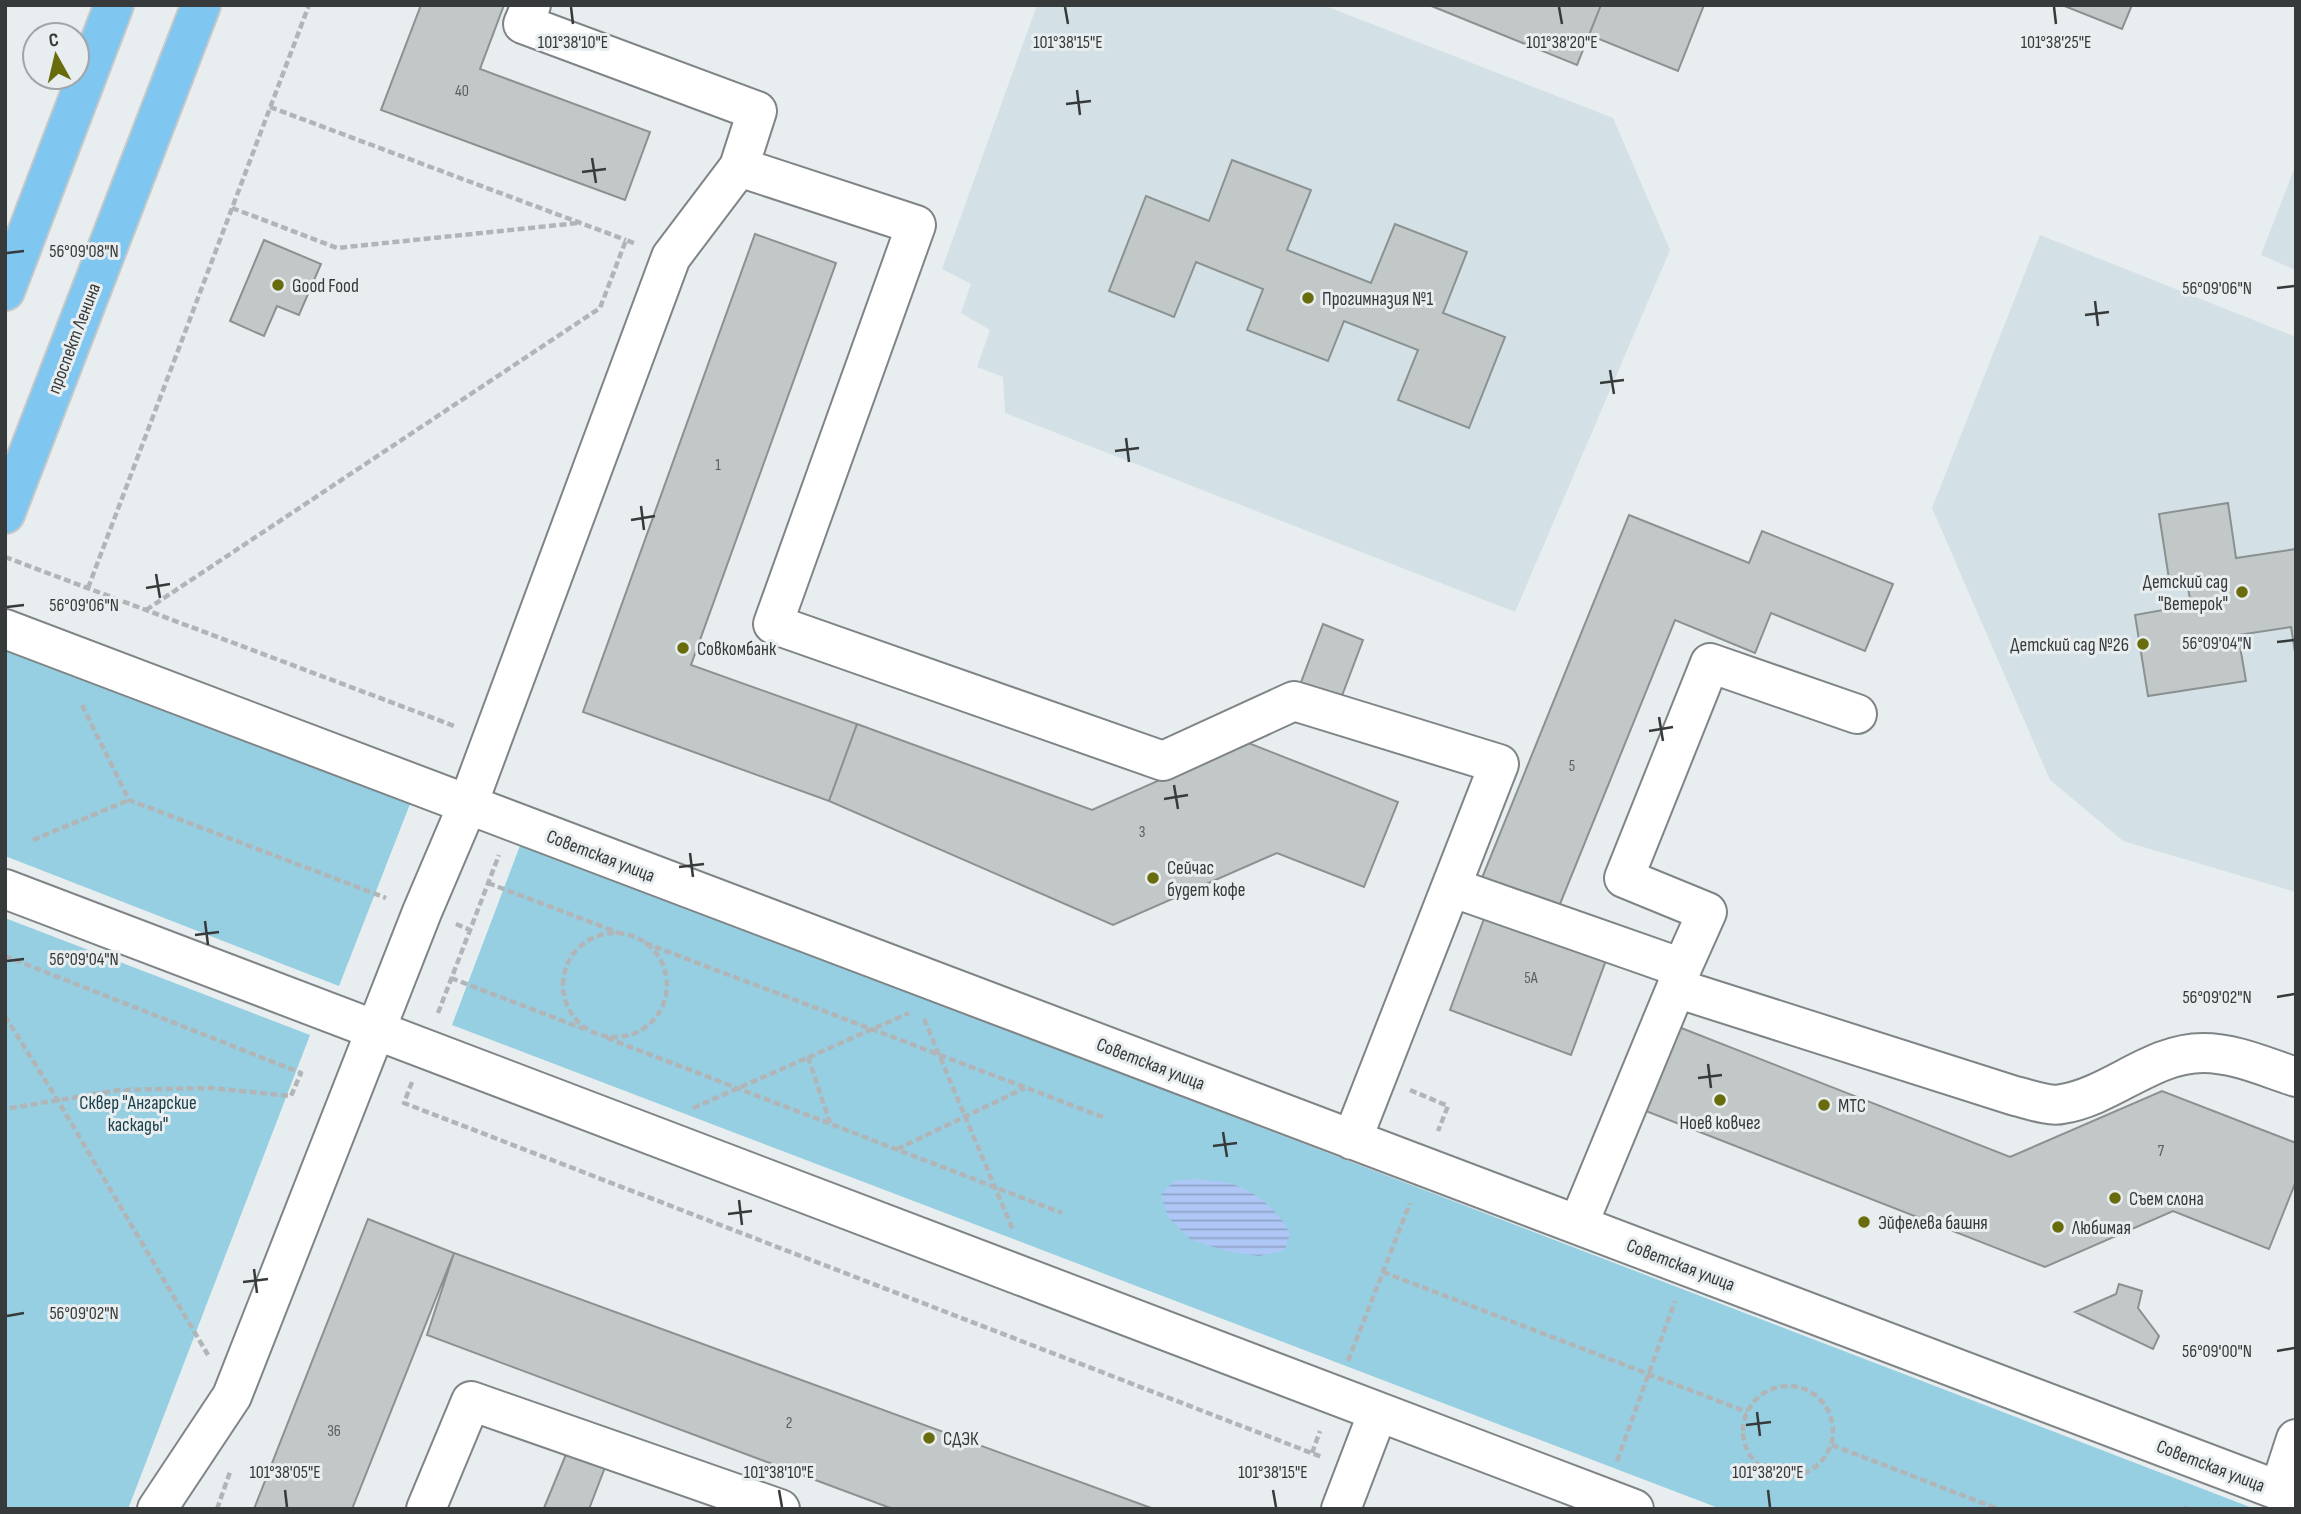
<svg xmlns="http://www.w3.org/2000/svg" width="2301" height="1514" font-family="'Sofia Sans Condensed',sans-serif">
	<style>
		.built { fill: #d3e1e6 }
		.green { fill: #96cfe1 }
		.water { fill: url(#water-rules) }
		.building { fill: #c2c8c8; stroke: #8b9191; stroke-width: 2 }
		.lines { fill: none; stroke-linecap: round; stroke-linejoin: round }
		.minor-casing { stroke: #7f8486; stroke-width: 42 }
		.major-casing { stroke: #c7c8c8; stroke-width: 42 }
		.path { stroke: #b1b5b7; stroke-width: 4.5; stroke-dasharray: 7 3.5; stroke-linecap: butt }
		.minor { stroke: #fff; stroke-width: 38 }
		.major { stroke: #7fc6f1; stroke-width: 38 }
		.ticks { fill: none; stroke: #373a3a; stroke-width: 2.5 }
		.poi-dot { fill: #696c0c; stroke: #e8edef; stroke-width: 2.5 }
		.labels { text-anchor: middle; stroke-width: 6; stroke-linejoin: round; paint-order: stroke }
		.number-label { font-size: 16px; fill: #5a5e5e }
		.poi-label { font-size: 19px; fill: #373a3a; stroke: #e8edef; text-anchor: start }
		.street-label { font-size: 19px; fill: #373a3a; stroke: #e8edef }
		.park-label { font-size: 19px; fill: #19404b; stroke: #e8edef }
		.ticks-label { font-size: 18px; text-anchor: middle; fill: #373a3a; stroke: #e8edef; stroke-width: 6; stroke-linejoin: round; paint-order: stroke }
	</style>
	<defs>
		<pattern id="water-rules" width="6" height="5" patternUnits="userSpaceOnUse" patternTransform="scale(1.75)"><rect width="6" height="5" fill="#afc7f6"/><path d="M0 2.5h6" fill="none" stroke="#8fa3c8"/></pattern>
	</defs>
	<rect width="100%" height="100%" fill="#e8edef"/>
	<path class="built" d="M1037 5H1323L1613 118 1670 250 1515 612 1005 413 1003 377 977 367 990 330 961 313 971 284 942 269Z
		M2296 164V270L2261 255Z
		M2040 235 2296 337V892L2123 841 2050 780 1932 508Z"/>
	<path class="green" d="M5 647 410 804 339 986 5 856Z
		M521 843 2255 1509H1721L452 1025Z
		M5 918 310 1035 128 1509H5Z"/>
	<path class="water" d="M1198 1179C1209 1181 1222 1181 1232 1184 1257 1192 1279 1211 1290 1234L1285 1250 1259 1256 1226 1251 1190 1239 1168 1217 1161 1195 1174 1181Z"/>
	<path class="building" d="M421 5H504L480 69 650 132 625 200 381 110Z
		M1429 5H1601L1577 65Z
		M1601 5H1704L1678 71 1589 35Z
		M2062 5H2132L2122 29Z
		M1232 160 1311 190 1287 250 1371 283 1395 224 1467 252 1443 313 1505 337 1469 428 1398 400 1418 350 1344 321 1328 361 1247 330 1263 289 1196 262 1174 317 1109 291 1146 196 1209 221Z
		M755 234 836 263 691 665 857 724 829 801 583 712Z
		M264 240 321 264 299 315 277 306 264 336 230 321Z
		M2228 503 2236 558 2296 549V658L2291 627 2238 635 2246 681 2148 696 2135 615 2191 605 2186 576 2169 579 2159 514Z
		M1629 515 1749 563 1762 531 1893 584 1865 651 1771 613 1755 653 1675 620 1558 909 1482 878Z
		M1323 624 1363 640 1340 701 1300 685Z
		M857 724 1092 810 1246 742 1398 802 1364 887 1277 853 1113 925 829 801Z
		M1491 900 1612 944 1571 1055 1450 1010Z
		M1666 1022 2010 1157 2162 1091 2296 1143V1181L2269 1249 2173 1211 2045 1267 1633 1106Z
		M368 1219 454 1253 352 1509H254Z
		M454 1253 1154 1509H893L427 1335Z
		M2119 1284 2142 1291 2138 1308 2159 1336 2153 1349 2075 1312 2116 1294Z
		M569 1447 607 1462 589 1509H547L544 1508Z"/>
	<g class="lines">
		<defs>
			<path id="minor" d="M531 5 523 24 757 111 739 167
				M5 629 2296 1497
				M1451 887 1682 968
				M5 889 1634 1509
				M1676 988 1682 968 1707 912 1624 878 1710 663 1857 714
				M1578 1225 1676 988 2015 1096C2029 1099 2049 1107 2062 1104 2112 1096 2151 1053 2203 1053 2235 1053 2265 1067 2296 1077
				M2279 1491 2296 1439
				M157 1509 232 1396 422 912 468 804 671 257 739 167 916 225 773 624 1163 761 1294 701 1499 764 1352 1140
				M426 1509 471 1401 780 1509
				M1341 1509 1378 1412"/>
			<path id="major" d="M5 291 114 5
				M5 514 201 5"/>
		</defs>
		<use href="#minor" class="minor-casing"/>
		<use href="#major" class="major-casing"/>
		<path class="path" d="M270 107 626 240
			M232 208 337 248 578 223
			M5 557 457 727
			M88 588 309 5
			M146 610 600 308 626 240 636 244
			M82 705 129 800 386 898
			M33 840 129 800
			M488 883 619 933
			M456 924 470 930
			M563 985a52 52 0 1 1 104 0a52 52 0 1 1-104 0Z
			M645 943 1103 1117
			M5 956 301 1073 291 1096 211 1088 119 1090 5 1109
			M451 978 584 1029
			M438 1013 499 855
			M5 1016 57 1099 208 1355
			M924 1019 1013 1230
			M607 1038 1062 1213
			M808 1057 830 1123
			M412 1082 404 1103 1322 1457
			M1410 1090 1448 1106 1438 1131
			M693 1108 909 1013
			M897 1149 1025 1088
			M1383 1272 1747 1412
			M1348 1361 1410 1203
			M1743 1431a45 45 0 1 1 90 0a45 45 0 1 1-90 0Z
			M1832 1445 1998 1509
			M1312 1453 1320 1431
			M1617 1461 1675 1301
			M217 1509 230 1472
			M2186 1509 2187 1506"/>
		<use href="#minor" class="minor"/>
		<use href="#major" class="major"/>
	</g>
	<path class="ticks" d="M571 7 573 24M1065 7 1068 24M1559 7 1562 24M2054 7 2056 24M1077 90 1080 115M1066 104 1091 101M592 158 596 183M582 172 606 169M7 253 24 251M2277 288 2294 286M2095 301 2098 326M2085 315 2109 312M1610 370 1614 394M1600 383 1624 380M1126 438 1129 462M1115 451 1139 448M641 506 644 530M631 520 655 516M156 574 160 598M146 588 170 584M7 607 24 605M2277 642 2294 640M1659 717 1663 741M1649 731 1673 727M1174 785 1178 809M1164 799 1188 795M690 853 693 877M679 867 704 864M205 921 208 945M195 935 219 932M7 961 24 959M2277 997 2294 994M1708 1064 1711 1088M1698 1078 1722 1075M1223 1132 1227 1157M1213 1146 1237 1143M739 1200 742 1225M728 1214 752 1211M254 1269 257 1293M243 1282 268 1279M7 1316 24 1313M2277 1351 2294 1348M1757 1412 1760 1436M1746 1425 1771 1422M285 1490 287 1507M779 1490 782 1507M1273 1490 1276 1507M1768 1490 1770 1507"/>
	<g class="poi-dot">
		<circle cx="278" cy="285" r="7"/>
		<circle cx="1308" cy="298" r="7"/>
		<circle cx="2242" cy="592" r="7"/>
		<circle cx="2143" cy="644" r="7"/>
		<circle cx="683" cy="648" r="7"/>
		<circle cx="1153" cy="878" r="7"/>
		<circle cx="1720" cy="1100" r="7"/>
		<circle cx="1824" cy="1105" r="7"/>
		<circle cx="2115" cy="1198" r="7"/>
		<circle cx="1864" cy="1222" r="7"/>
		<circle cx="2058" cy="1227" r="7"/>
		<circle cx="929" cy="1438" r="7"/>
	</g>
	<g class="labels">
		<g class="number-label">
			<text x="462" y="96">40</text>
			<text x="718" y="470">1</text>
			<text x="1572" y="771">5</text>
			<text x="1142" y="837">3</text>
			<text x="1531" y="983">5А</text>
			<text x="2161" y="1156">7</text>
			<text x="789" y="1428">2</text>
			<text x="334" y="1436">36</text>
		</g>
		<g class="poi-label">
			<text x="292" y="292">Good Food</text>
			<text x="1322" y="305">Прогимназия №1</text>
			<text x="2228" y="588" text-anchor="end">Детский сад<tspan x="2228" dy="22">"Ветерок"</tspan></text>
			<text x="2129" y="651" text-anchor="end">Детский сад №26</text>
			<text x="697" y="655">Совкомбанк</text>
			<text x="1167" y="874">Сейчас<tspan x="1167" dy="22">будет кофе</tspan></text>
			<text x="1838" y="1112">МТС</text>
			<text x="1720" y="1129" text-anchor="middle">Ноев ковчег</text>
			<text x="2129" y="1205">Съем слона</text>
			<text x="1878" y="1229">Эйфелева башня</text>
			<text x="2072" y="1234">Любимая</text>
			<text x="943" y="1445">СДЭК</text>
		</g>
		<g class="street-label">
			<text transform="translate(73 338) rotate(-69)" y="7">проспект Ленина</text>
			<text transform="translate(601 855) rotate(21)" y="7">Советская улица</text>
			<text transform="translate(1151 1063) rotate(21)" y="7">Советская улица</text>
			<text transform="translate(1681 1264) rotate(21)" y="7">Советская улица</text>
			<text transform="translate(2211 1465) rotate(21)" y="7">Советская улица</text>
		</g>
		<g class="park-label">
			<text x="138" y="1109">Сквер "Ангарские<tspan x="138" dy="22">каскады"</tspan></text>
		</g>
	</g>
	<g class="ticks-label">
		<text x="573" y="48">101°38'10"E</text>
		<text x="1068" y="48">101°38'15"E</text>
		<text x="1562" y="48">101°38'20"E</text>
		<text x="2056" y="48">101°38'25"E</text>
		<text x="84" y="257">56°09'08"N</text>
		<text x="2217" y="294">56°09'06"N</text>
		<text x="84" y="611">56°09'06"N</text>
		<text x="2217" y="649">56°09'04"N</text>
		<text x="84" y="965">56°09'04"N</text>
		<text x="2217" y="1003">56°09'02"N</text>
		<text x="84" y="1319">56°09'02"N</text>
		<text x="2217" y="1357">56°09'00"N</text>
		<text x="285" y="1478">101°38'05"E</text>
		<text x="779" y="1478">101°38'10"E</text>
		<text x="1273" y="1478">101°38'15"E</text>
		<text x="1768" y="1478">101°38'20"E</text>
	</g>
	<rect width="2301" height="1514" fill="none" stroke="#373a3a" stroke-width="14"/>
	<g transform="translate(56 56) rotate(352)"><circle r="33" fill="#e8edef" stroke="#a1a5a7" stroke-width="2"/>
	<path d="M0-5L12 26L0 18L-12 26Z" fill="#696c0c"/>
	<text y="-10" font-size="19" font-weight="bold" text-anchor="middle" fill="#373a3a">С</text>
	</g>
</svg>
